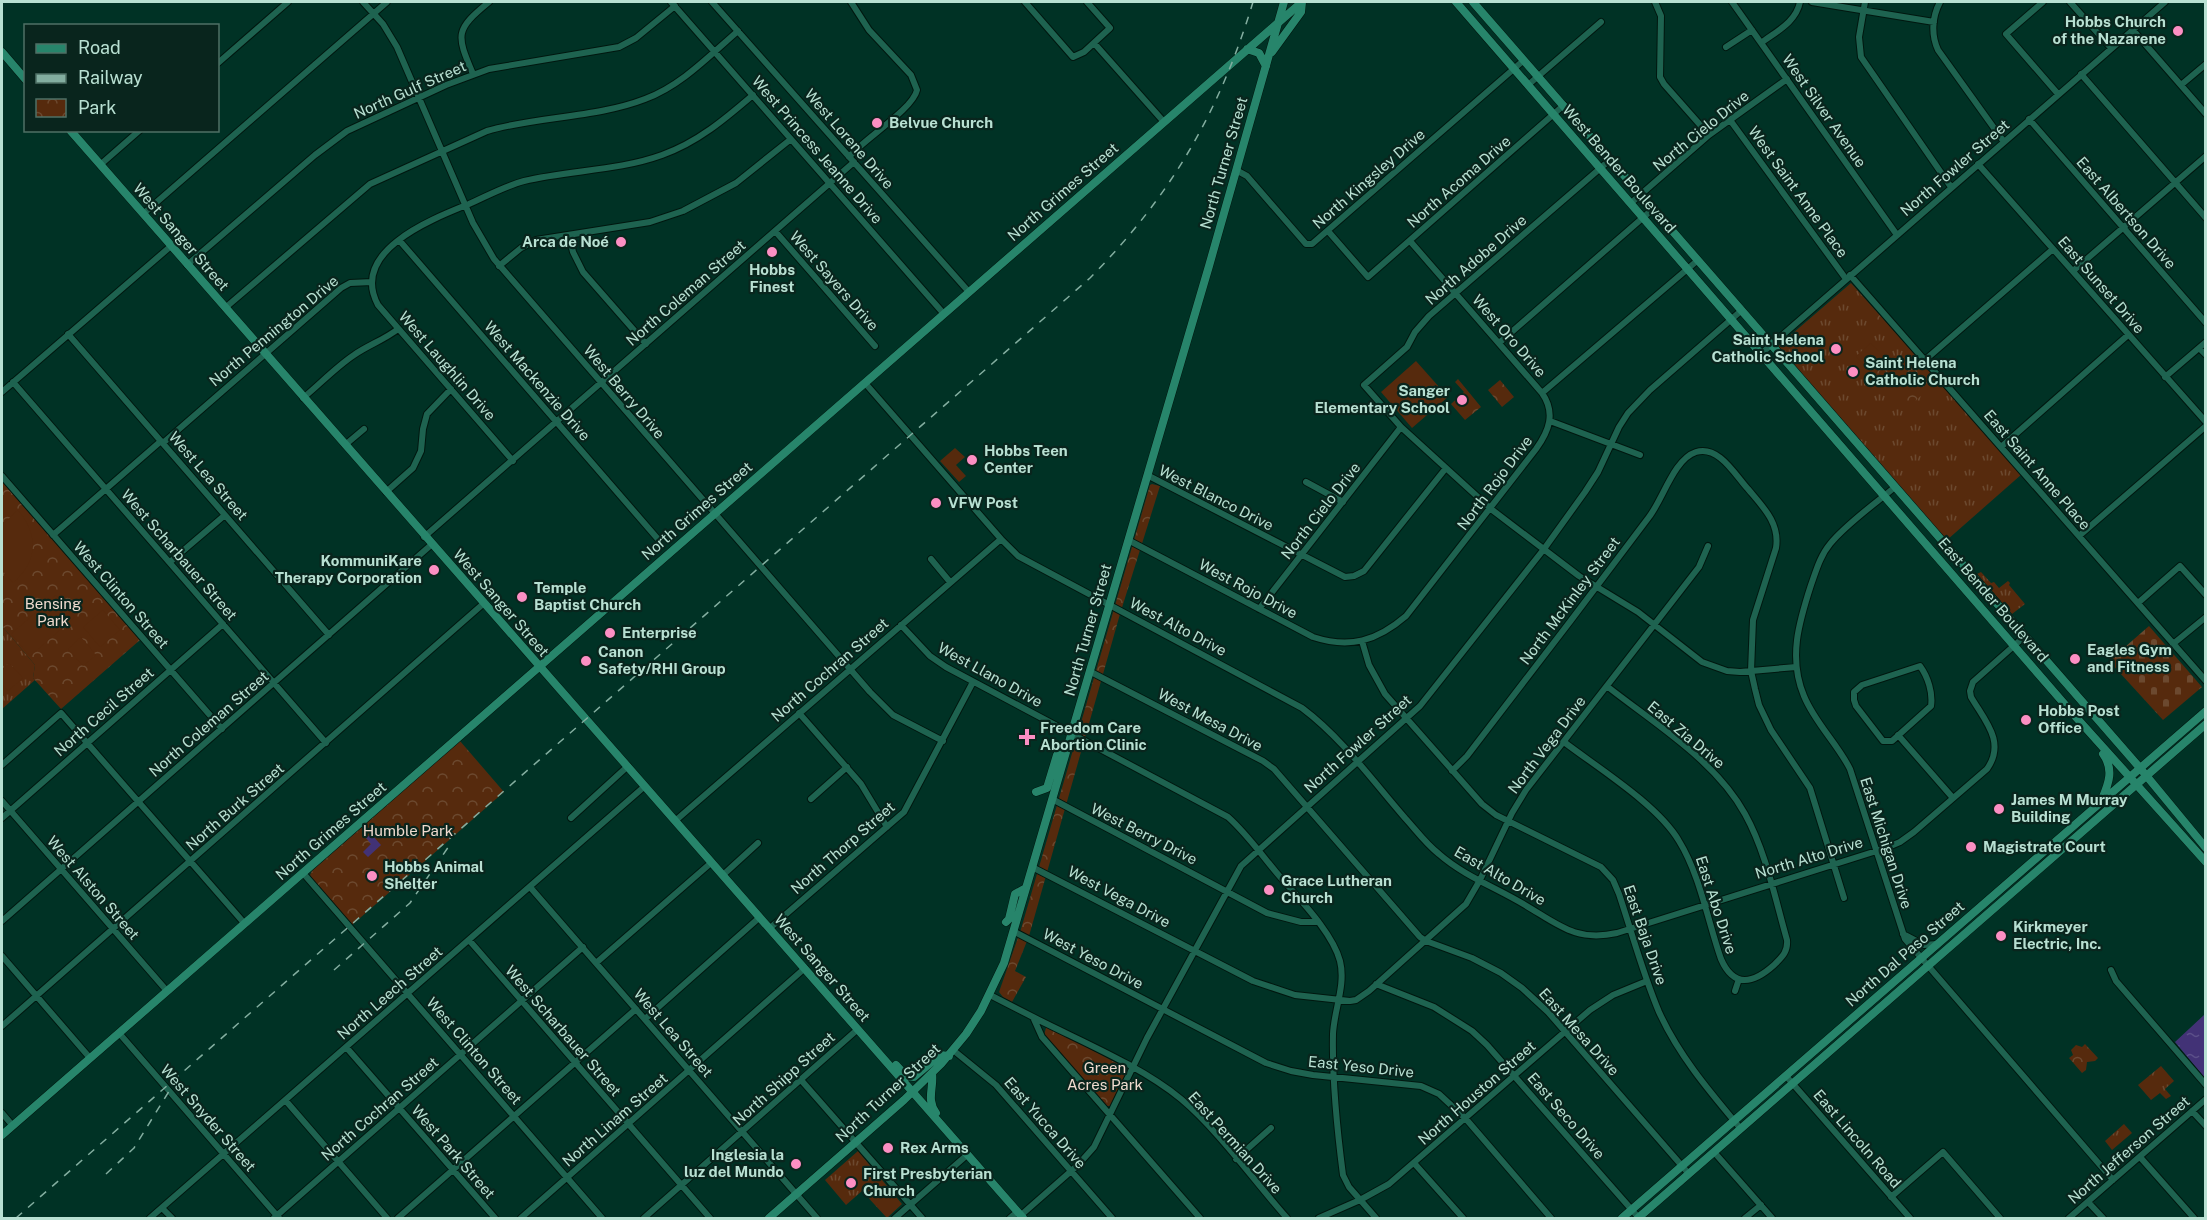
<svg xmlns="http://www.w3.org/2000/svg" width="2207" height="1220" font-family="'Public Sans',sans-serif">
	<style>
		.grass { fill: url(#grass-tufts) }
		.cemetery { fill: url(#cemetery-stones) }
		.park { fill: url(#park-crowns) }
		.pitch { fill: #562a0d }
		.water { fill: url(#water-ripples) }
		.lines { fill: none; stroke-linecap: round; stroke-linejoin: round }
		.minor-casing { stroke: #00170f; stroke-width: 8 }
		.major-casing { stroke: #00170f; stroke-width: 9 }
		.minor { stroke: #1e6350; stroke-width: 6 }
		.major { stroke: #27856b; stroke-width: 8 }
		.rail { stroke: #83aea0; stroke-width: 1.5; stroke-dasharray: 8 8; stroke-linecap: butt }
		.poi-dot { fill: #fc8fc3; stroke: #09251d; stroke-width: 2 }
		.labels { text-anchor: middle; stroke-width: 4.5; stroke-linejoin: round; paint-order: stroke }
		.poi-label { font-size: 15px; font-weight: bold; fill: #b8e0d2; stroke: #09251d; text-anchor: start }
		.street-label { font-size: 15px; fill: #b8e0d2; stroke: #09251d }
		.park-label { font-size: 15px; fill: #f0dbcf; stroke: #09251d }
	</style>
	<defs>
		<pattern id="grass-tufts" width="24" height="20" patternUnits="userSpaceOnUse" patternTransform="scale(1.5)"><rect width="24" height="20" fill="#562a0d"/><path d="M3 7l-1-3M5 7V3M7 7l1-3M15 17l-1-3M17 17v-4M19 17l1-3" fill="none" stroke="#6c492f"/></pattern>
		<pattern id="cemetery-stones" width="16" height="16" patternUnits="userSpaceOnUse" patternTransform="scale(1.5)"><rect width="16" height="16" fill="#562a0d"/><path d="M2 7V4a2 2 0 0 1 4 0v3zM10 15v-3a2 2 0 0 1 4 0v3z" fill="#6c492f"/></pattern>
		<pattern id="park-crowns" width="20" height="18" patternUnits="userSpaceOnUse" patternTransform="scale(1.5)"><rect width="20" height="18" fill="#562a0d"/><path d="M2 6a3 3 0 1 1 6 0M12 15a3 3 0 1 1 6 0" fill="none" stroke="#6c492f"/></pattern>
		<pattern id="water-ripples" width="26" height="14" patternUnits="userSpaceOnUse" patternTransform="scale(1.5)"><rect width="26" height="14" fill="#423276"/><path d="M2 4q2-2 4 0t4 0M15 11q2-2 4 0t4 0" fill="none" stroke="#5b4f89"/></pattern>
	</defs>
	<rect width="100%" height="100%" fill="#003225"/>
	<path class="grass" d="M1851 283 2022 474 1947 540 1778 346Z
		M1981 572 1991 583 1994 582 1999 588 2008 581 2010 583 2009 585 2025 604 2012 614 1977 574Z
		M2 626 35 665 33 678 35 680 2 709Z
		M2161 1066 2174 1081 2165 1089 2171 1096 2166 1099 2160 1093 2151 1100 2138 1085Z
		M2124 1124 2132 1133 2112 1150 2105 1141Z
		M858 1151 902 1204 887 1218 862 1191 846 1205 825 1180Z"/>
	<path class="cemetery" d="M2149 626 2202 687 2163 720 2109 661Z"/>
	<path class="park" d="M1876 311 1889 326 1882 332 1870 319 1871 314Z
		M1911 360 1933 385 1904 411 1873 375 1887 363 1897 372Z
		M1458 379 1481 407 1465 420 1451 404 1464 392 1455 382Z
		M1500 380 1514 397 1502 407 1488 390Z
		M2 481 140 640 61 709 33 678 35 665 2 626Z
		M1152 484 1160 486 1120 614 1029 936 1015 971 1026 977 1012 1002 1003 997 999 992 1021 929 1150 485Z
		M460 741 504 792 352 925 312 879 310 875 312 871Z
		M1046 1028H1050L1126 1068 1127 1072 1111 1106H1106L1044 1035Z
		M2085 1044 2098 1058 2095 1061 2087 1062 2086 1070 2082 1073 2069 1058 2073 1055 2071 1050 2076 1045 2082 1047Z"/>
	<path class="pitch" d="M1871 343 1888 362 1873 375 1856 356Z
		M1416 361 1448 397 1412 428 1381 392Z
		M955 448 965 457 956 465 966 476 959 482 940 461Z
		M18 510C39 536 38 561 13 583L2 570V525Z
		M56 595 75 617 30 656 11 634Z
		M103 610 120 630 100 647 83 627Z
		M81 637 96 655 83 666 68 649Z
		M9 663 23 678 8 691 2 684V669Z
		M404 814H415V828H404Z"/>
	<path class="water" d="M371 834 381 845 368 857 363 852 371 844 366 838Z
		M2204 1015 2206 1016 2205 1078 2175 1042Z"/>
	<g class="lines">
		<defs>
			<path id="minor" d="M363 2 383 24 397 47 473 223 494 259 870 692 893 715 943 741
				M671 2 944 314
				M712 2 969 292
				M1025 2 1073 57 1084 52 1110 28 1087 2
				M1655 2 1661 16 1660 77 1664 84 1709 135
				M1732 2 1897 235
				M1812 2 1934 22
				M1865 2 1859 37 1861 57 1951 187
				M1940 2C1932 17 1931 35 1938 50L2004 142
				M2043 2 2006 34 2058 94
				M2070 2 2111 48
				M2132 29 2206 114
				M1094 43 1164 122
				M1761 43C1777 31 1796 22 1800 2
				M1726 47 1752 30
				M218 63 288 2
				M473 74C456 34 455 30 489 2
				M2081 74 2206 218
				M1528 85 1601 22
				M2181 85 2206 64
				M2029 119 2206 323
				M1730 120 1846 279
				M849 157C864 139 913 109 917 90L911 75 869 30 851 2
				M1611 159 1429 316 1415 332 1407 347 1364 385 1401 427 1491 509 1579 576 1638 612 1702 662 1727 671 1740 672 1796 667
				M1978 164 2206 422
				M100 165 140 130
				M1236 170 1247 176 1306 244H1312L1524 60
				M1631 203 1709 135 1787 79
				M143 214 387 2
				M775 231 875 346
				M1328 231 1368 277 1564 105
				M569 235 573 252 583 272 646 344
				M399 240 657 538
				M187 265 315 155 347 131 446 85 489 69 619 47 636 38 675 6
				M499 266 521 248 536 240 650 222 683 211 736 183 791 139
				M2073 271 2206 156
				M1850 275 2206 681
				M225 308 370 184 487 131C538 116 596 118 645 99 681 86 710 55 738 31
				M68 334 329 635
				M1499 343 1654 208
				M2199 348 2206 355
				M1762 353 2165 2
				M1925 360 2053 249
				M2165 377 2206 342
				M13 382 326 743
				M865 383 1001 539 1018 556 1302 708C1342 738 1372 780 1405 818 1416 830 1426 844 1439 854 1464 876 1497 888 1525 905 1559 925 1576 942 1617 933L1886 848 1900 842 1914 832 1987 769C2006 742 1985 721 1971 697L1970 691 1973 682 2025 636
				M2 392 171 246
				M1542 393 1698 260
				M303 398C320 384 336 367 354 355 368 345 384 340 398 329
				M1550 421 1640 455
				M163 443 341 288 350 283 372 282
				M345 445 364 429
				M2001 447 2128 335
				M513 461 378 305C349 251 432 219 469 204 487 196 505 186 524 181 569 170 618 171 662 155 698 142 725 119 753 95
				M1147 475 1345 577 1354 576 1364 571 1446 468
				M2 476 222 729
				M1306 482 1343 502
				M1895 487C1876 503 1846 524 1830 544 1820 556 1816 571 1811 585 1799 622 1788 658 1804 696 1815 723 1837 743 1850 769L1905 939 2113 1180
				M386 492 413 468 421 451 423 429 427 414 451 389
				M53 535 161 441
				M2079 536 2206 426
				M424 537 854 162
				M1128 540 1313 637C1350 649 1377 641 1406 616L1536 449C1549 431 1556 413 1542 393L1410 241
				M931 559 950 582
				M170 562 225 515
				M2138 603 2180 566 2206 595
				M1259 609 1401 427
				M901 625 930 656 946 667 1228 817C1246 833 1261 854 1276 872 1296 896 1332 931 1340 961 1346 985 1334 1010 1333 1034 1332 1080 1337 1129 1343 1175L1349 1187 1376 1218
				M1362 641 1369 665 1385 694 1482 804 1496 815 1601 867 1613 880 1619 894C1632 933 1643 974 1659 1012 1679 1056 1710 1092 1741 1129
				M2173 644 2206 617
				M1920 666C1928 677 1933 693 1931 706L1892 741H1883L1856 706 1854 700V692L1862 685Z
				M1089 671 1263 761 1274 769 1420 937 1426 941 1472 958 1501 973 1522 988 1548 1012 1689 1174
				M799 713 861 784 887 827
				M1898 735 1953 798
				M1564 742C1598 768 1658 805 1679 841 1700 875 1708 922 1721 959 1734 989 1754 983 1774 965 1782 957 1788 952 1787 940 1775 898 1766 852 1745 814 1716 761 1655 724 1608 687
				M2 765 61 713 245 924
				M1452 771 1467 756C1528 677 1589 597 1649 517 1663 499 1674 459 1696 452 1719 445 1735 475 1748 489 1763 507 1780 523 1776 548L1753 620 1751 671 1755 689 1759 705 1771 730 1810 788 1844 898
				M811 799 847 767
				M1052 799 1267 913 1301 922H1317
				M2 801 167 991
				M2 818 223 624
				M571 818 628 766
				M675 821 1001 539
				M1032 867 1253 981 1295 995 1350 1001 1356 1000 1369 991 1466 904 1480 880 1512 813 1526 790 1699 567 1708 546
				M303 873 602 1218
				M723 875 758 843
				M530 887 817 1218
				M2 921 431 545
				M770 928 904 812 973 682
				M1013 931 1266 1063 1291 1071 1313 1075 1421 1086 1439 1094 1466 1119 1551 1218
				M1903 934 1924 945 1937 944
				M469 940 710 1218
				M2 956 90 1058
				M596 963 712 862
				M2111 970 2116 981 2206 1085
				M1376 984 1434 1007 1472 1031 1487 1045 1639 1218
				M1735 991 1739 979
				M990 995 1033 1017 1042 1037 1200 1218
				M1033 1017C1080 1041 1141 1066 1181 1099 1219 1131 1254 1181 1287 1218
				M645 1019 760 917
				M2 1026 483 604
				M119 1033 279 1218
				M346 1047 495 1218
				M953 1050 996 1085 1112 1218
				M1786 1076 1910 1218
				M801 1080 922 1218
				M286 1101 387 1218
				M2192 1111 2206 1126
				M2 1113 13 1126
				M1714 1152 1772 1218
				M2140 1157 2194 1218
				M1236 1159 1271 1128
				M1414 1163 1463 1218
				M1891 1197 1943 1152 2000 1218
				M2088 1202 2103 1218
				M162 1208 172 1218
				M1020 1216 1078 1165 1094 1147 1147 1038 1241 866 1420 706 1544 549 1585 492 1598 472 1619 427 1628 413 1650 390 1742 310
				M150 1218 645 786
				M274 1218 583 947
				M398 1218 636 1009
				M521 1218 805 968
				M644 1218 858 1029
				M895 1218 967 1155
				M1010 1218 1017 1212
				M1319 1218 1360 1200 1389 1184 1590 1010 1613 995 1647 981
				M1745 1218 1761 1205
				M2069 1218 2206 1099"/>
			<path id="major" d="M1456 2 2074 715 2206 862
				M1473 2 2140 768 2206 848
				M1247 49 1259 53 1266 66
				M2 52 26 80
				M1272 52 1301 12 1302 2
				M70 130 1023 1218
				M1036 792 1047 788 1057 755 1065 747
				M2102 799C2109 783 2114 769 2103 754
				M1006 922 1009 919 1015 894 1026 888
				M896 1065 906 1076 914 1077 940 1055 949 1056
				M932 1073C934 1088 926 1099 936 1113
				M2 1135 1302 2
				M769 1218 904 1100 941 1064 966 1034 981 1011 1004 963 1209 266 1284 2
				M1622 1218 2206 711
				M1638 1218 2206 724"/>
		</defs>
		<use href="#minor" class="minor-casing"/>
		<use href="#major" class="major-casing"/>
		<use href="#minor" class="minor"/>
		<use href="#major" class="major"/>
		<path class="rail" d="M334 970 410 903 449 846
			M106 1174 134 1148 171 1088
			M16 1218 1090 278C1171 196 1220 111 1253 2"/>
	</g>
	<g class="poi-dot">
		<circle cx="2178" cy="31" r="6"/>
		<circle cx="877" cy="123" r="6"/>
		<circle cx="621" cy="242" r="6"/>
		<circle cx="772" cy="252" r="6"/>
		<circle cx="1836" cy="349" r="6"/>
		<circle cx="1853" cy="372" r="6"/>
		<circle cx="1462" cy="400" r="6"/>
		<circle cx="972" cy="460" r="6"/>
		<circle cx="936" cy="503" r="6"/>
		<circle cx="434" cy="570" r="6"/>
		<circle cx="522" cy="597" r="6"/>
		<circle cx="610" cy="633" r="6"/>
		<circle cx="2075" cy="659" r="6"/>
		<circle cx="586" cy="661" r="6"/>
		<circle cx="2026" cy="720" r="6"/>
		<path d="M1024 728h6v6h6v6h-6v6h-6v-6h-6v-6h6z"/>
		<circle cx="1999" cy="809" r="6"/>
		<circle cx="1971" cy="847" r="6"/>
		<circle cx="372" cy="876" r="6"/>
		<circle cx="1269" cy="890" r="6"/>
		<circle cx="2001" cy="936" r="6"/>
		<circle cx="888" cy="1148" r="6"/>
		<circle cx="796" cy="1164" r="6"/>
		<circle cx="851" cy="1183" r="6"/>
	</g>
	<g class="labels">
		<g class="poi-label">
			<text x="2166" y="27" text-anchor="end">Hobbs Church<tspan x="2166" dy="17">of the Nazarene</tspan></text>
			<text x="889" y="128">Belvue Church</text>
			<text x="609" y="247" text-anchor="end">Arca de Noé</text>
			<text x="772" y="275" text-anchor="middle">Hobbs<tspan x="772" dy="17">Finest</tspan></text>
			<text x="1824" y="345" text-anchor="end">Saint Helena<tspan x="1824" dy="17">Catholic School</tspan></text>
			<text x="1865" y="368">Saint Helena<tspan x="1865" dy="17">Catholic Church</tspan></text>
			<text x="1450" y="396" text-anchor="end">Sanger<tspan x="1450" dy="17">Elementary School</tspan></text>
			<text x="984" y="456">Hobbs Teen<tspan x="984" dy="17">Center</tspan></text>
			<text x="948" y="508">VFW Post</text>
			<text x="422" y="566" text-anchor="end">KommuniKare<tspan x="422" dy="17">Therapy Corporation</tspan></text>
			<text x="534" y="593">Temple<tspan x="534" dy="17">Baptist Church</tspan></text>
			<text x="622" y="638">Enterprise</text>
			<text x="2087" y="655">Eagles Gym<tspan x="2087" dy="17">and Fitness</tspan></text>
			<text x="598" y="657">Canon<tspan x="598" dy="17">Safety/RHI Group</tspan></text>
			<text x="2038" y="716">Hobbs Post<tspan x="2038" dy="17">Office</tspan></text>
			<text x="1040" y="733">Freedom Care<tspan x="1040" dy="17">Abortion Clinic</tspan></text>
			<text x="2011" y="805">James M Murray<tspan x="2011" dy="17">Building</tspan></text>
			<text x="1983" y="852">Magistrate Court</text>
			<text x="384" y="872">Hobbs Animal<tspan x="384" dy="17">Shelter</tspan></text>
			<text x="1281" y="886">Grace Lutheran<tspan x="1281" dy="17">Church</tspan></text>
			<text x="2013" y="932">Kirkmeyer<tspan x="2013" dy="17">Electric, Inc.</tspan></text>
			<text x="900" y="1153">Rex Arms</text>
			<text x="784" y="1160" text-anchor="end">Inglesia la<tspan x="784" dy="17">luz del Mundo</tspan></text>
			<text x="863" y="1179">First Presbyterian<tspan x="863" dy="17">Church</tspan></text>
		</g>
		<g class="street-label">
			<text transform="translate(410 90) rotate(-24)" y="5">North Gulf Street</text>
			<text transform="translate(1824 111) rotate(55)" y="5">West Silver Avenue</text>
			<text transform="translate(1701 131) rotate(-39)" y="5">North Cielo Drive</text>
			<text transform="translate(849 139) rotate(49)" y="5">West Lorene Drive</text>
			<text transform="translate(817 150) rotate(49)" y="5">West Princess Jeanne Drive</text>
			<text transform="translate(1224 163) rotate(-74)" y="5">North Turner Street</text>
			<text transform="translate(1955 168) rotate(-41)" y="5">North Fowler Street</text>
			<text transform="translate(1619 169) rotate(49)" y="5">West Bender Boulevard</text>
			<text transform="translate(1369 179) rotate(-41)" y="5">North Kingsley Drive</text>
			<text transform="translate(1459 182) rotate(-41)" y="5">North Acoma Drive</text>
			<text transform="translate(1063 192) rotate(-41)" y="5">North Grimes Street</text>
			<text transform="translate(1798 192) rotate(54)" y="5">West Saint Anne Place</text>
			<text transform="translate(2126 213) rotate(49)" y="5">East Albertson Drive</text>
			<text transform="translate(181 237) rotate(49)" y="5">West Sanger Street</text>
			<text transform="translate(1476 260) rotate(-41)" y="5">North Adobe Drive</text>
			<text transform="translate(834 281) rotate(49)" y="5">West Sayers Drive</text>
			<text transform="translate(2101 285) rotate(49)" y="5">East Sunset Drive</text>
			<text transform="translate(686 293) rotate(-41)" y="5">North Coleman Street</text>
			<text transform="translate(274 331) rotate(-40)" y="5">North Pennington Drive</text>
			<text transform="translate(1509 336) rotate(49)" y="5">West Oro Drive</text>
			<text transform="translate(447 366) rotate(49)" y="5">West Laughlin Drive</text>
			<text transform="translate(537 381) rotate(49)" y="5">West Mackenzie Drive</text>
			<text transform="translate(624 392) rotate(50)" y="5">West Berry Drive</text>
			<text transform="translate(2037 470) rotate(49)" y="5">East Saint Anne Place</text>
			<text transform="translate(208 476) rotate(49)" y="5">West Lea Street</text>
			<text transform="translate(1495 483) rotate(-53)" y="5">North Rojo Drive</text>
			<text transform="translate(1216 498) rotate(27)" y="5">West Blanco Drive</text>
			<text transform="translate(697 511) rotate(-41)" y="5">North Grimes Street</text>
			<text transform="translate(1321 511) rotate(-52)" y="5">North Cielo Drive</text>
			<text transform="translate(179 555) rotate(49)" y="5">West Scharbauer Street</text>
			<text transform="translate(1248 589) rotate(28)" y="5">West Rojo Drive</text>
			<text transform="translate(121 595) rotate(49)" y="5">West Clinton Street</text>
			<text transform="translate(1993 600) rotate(49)" y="5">East Bender Boulevard</text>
			<text transform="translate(1570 601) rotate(-53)" y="5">North McKinley Street</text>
			<text transform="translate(501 603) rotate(49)" y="5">West Sanger Street</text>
			<text transform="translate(1178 627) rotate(28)" y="5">West Alto Drive</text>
			<text transform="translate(1088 630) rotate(-74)" y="5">North Turner Street</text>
			<text transform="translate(830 670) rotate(-41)" y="5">North Cochran Street</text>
			<text transform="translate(990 675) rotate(29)" y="5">West Llano Drive</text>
			<text transform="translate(104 712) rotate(-41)" y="5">North Cecil Street</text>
			<text transform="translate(1210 720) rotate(28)" y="5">West Mesa Drive</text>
			<text transform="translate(209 724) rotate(-41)" y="5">North Coleman Street</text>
			<text transform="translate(1686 735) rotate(40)" y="5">East Zia Drive</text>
			<text transform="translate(1358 744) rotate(-42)" y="5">North Fowler Street</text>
			<text transform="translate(1547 745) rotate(-53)" y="5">North Vega Drive</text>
			<text transform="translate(235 807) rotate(-41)" y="5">North Burk Street</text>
			<text transform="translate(331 831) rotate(-41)" y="5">North Grimes Street</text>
			<text transform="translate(1144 834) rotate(27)" y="5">West Berry Drive</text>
			<text transform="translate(1886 843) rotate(72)" y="5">East Michigan Drive</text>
			<text transform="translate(843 848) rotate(-41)" y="5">North Thorp Street</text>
			<text transform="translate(1809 858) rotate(-17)" y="5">North Alto Drive</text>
			<text transform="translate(1500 876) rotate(30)" y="5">East Alto Drive</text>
			<text transform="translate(93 888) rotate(49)" y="5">West Alston Street</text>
			<text transform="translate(1119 897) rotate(28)" y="5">West Vega Drive</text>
			<text transform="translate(1716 905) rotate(72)" y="5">East Abo Drive</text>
			<text transform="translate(1645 935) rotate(71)" y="5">East Baja Drive</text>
			<text transform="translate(1905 954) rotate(-41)" y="5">North Dal Paso Street</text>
			<text transform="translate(1093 959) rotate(28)" y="5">West Yeso Drive</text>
			<text transform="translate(822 968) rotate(49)" y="5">West Sanger Street</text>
			<text transform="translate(390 993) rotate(-41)" y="5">North Leech Street</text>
			<text transform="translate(563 1031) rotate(49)" y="5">West Scharbauer Street</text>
			<text transform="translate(1579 1032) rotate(48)" y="5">East Mesa Drive</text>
			<text transform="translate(673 1033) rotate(49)" y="5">West Lea Street</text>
			<text transform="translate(474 1051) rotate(49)" y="5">West Clinton Street</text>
			<text transform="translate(1361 1067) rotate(6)" y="5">East Yeso Drive</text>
			<text transform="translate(784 1079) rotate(-42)" y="5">North Shipp Street</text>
			<text transform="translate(888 1093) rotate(-43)" y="5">North Turner Street</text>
			<text transform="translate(1477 1093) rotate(-41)" y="5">North Houston Street</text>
			<text transform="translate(380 1109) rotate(-41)" y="5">North Cochran Street</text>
			<text transform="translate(1566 1116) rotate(49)" y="5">East Seco Drive</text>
			<text transform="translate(208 1118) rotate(49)" y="5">West Snyder Street</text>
			<text transform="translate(615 1120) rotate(-41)" y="5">North Linam Street</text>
			<text transform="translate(1045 1123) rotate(49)" y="5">East Yucca Drive</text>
			<text transform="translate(1857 1139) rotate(49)" y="5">East Lincoln Road</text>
			<text transform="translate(1235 1143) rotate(48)" y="5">East Permian Drive</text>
			<text transform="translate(2129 1150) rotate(-41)" y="5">North Jefferson Street</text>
			<text transform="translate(453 1152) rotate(49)" y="5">West Park Street</text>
		</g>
		<g class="park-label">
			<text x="53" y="609">Bensing<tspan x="53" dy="17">Park</tspan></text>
			<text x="408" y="836">Humble Park</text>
			<text x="1105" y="1073">Green<tspan x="1105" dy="17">Acres Park</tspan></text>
		</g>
	</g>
	<rect width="2207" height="1220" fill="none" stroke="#b8e0d2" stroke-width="6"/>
	<rect x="24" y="24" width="195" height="108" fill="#09251d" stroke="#4f7065" stroke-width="1.5"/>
	<rect x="36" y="44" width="30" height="9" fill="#27856b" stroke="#4f7065" stroke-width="1.5"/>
	<text x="78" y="54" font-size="18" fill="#b8e0d2">Road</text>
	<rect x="36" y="74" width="30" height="9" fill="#83aea0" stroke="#4f7065" stroke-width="1.5"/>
	<text x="78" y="84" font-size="18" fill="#b8e0d2">Railway</text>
	<rect x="36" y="99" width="30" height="18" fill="url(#park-crowns)" stroke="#4f7065" stroke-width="1.5"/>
	<text x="78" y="114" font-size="18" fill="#b8e0d2">Park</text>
</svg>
